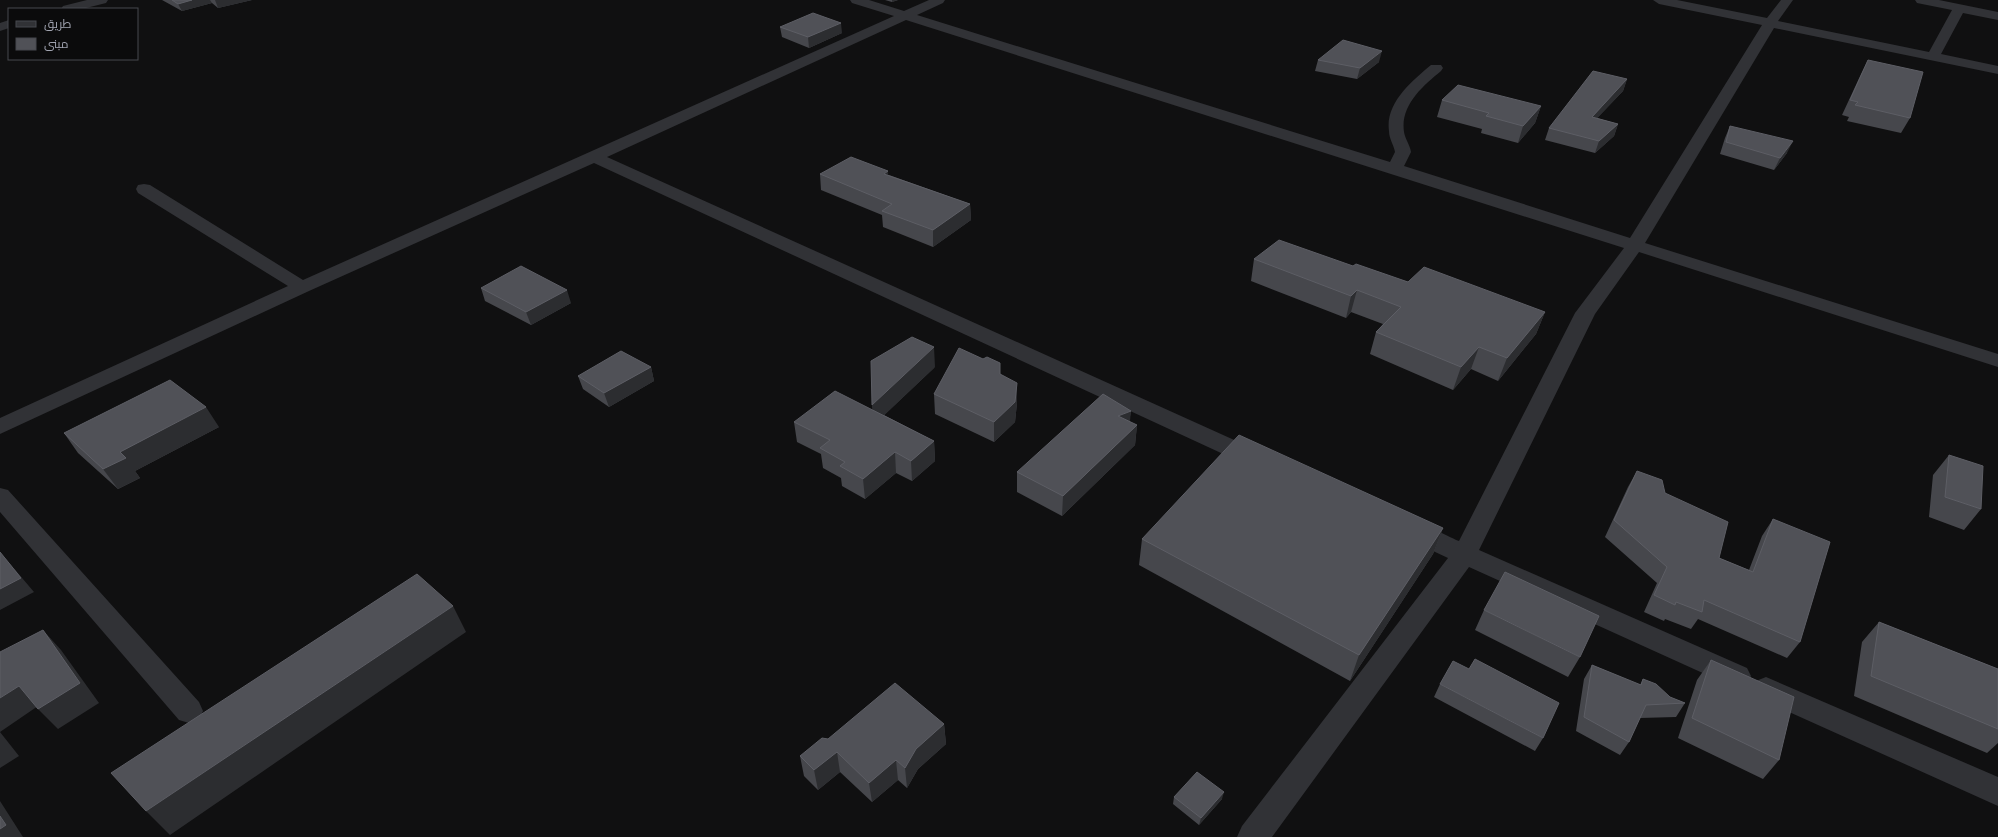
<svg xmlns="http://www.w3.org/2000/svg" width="1998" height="837" font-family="'Roboto Condensed',Cairo,sans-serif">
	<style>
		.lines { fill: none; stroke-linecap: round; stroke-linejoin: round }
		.street { fill: #313236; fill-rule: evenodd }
		.wall { fill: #46474c }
		.shaded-wall { fill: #2c2d30 }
		.building { fill: #505157; stroke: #5d5e65 }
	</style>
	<rect width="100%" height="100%" fill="#101011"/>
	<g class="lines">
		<path class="street" d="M87 0H108L106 3 82 9H61L63 6Z
			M850 0H869L904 11 929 0H945L943 3 917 15 1390 162 1395 152C1394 145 1389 139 1389 131 1385 103 1412 81 1431 65H1441L1443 68 1441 71C1423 86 1400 105 1404 132 1405 139 1410 145 1411 152L1404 166 1630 238 1762 25 1659 4 1653 0H1677L1767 18 1781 0H1793L1778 21 1929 52 1952 10 1917 3 1915 0H1939L1998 12V20L1963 13 1941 54 1998 66V74L1774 28 1645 243 1998 354V367L1639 252 1595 314 1479 550 1747 668 1751 676 1747 684 1737 688 1727 684 1469 567 1272 837H1237L1242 826 1448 558 1401 536 1398 530 1401 524C1419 518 1442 534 1459 541L1575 313 1624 248 906 20 607 157 1263 453 1266 459 1263 465 1255 467 1247 465 594 163 309 291 0 434V418L288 286 138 193 136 189 138 185 144 184 150 185 303 280 894 16 852 3Z
			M9 20V28L0 31V23Z
			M0 488 8 490 199 702 203 711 199 720 189 723 179 720 0 512Z
			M1766 677 1998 777V806L1756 697 1752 689 1756 681Z"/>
	</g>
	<path class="wall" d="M162 0H252L218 8 212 3 182 11Z
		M885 0H898L892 2Z
		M780 27 842 33 809 48 782 37Z
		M1318 60 1379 62 1357 79 1315 71Z
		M1868 60 1910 118 1901 133 1847 121 1849 117 1842 115 1861 74Z
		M1627 79 1623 91 1597 118 1618 124 1614 136 1595 153 1545 140 1549 128Z
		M1442 100 1541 106 1535 123 1518 143 1481 133 1482 129 1437 117Z
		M1730 126 1787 153 1774 170 1720 154 1725 138Z
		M820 174 889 175 970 204 971 220 933 247 883 227 882 215 821 190Z
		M1254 259 1353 266 1408 282 1545 312 1536 334 1498 381 1471 369 1453 390 1370 354 1376 332 1383 324 1351 312 1346 318 1251 281Z
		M481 288 571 303 531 325 485 301Z
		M651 367 654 381 609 407 583 389 578 376Z
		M935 367 884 415 934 441 935 461 912 481 896 473 865 499 842 486 841 478 823 468 821 454 797 442 794 422 873 410 872 405Z
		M1000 374 1017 403 1015 422 994 442 935 414 934 394Z
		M1131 411 1129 422 1137 425 1135 445 1062 516 1017 492V472Z
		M219 427 135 471 140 478 118 489 78 453 64 433Z
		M1949 455 1981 509 1964 530 1929 517 1933 475Z
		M1637 471 1665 493 1719 558 1749 570 1762 536 1773 519 1800 642 1787 658 1698 619 1691 629 1665 619 1664 621 1644 612 1657 583 1605 537 1628 487Z
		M1443 528 1433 554 1350 681 1139 565 1142 539Z
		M1484 610 1580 657 1568 677 1475 630Z
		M1879 622 1998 669V743L1987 753 1854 696 1862 642Z
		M1711 660 1779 760 1763 779 1678 738 1697 680Z
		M1592 665 1640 685 1643 679 1670 697 1685 703 1676 717 1640 718 1629 742 1620 755 1576 731 1584 679Z
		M1440 684 1543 738 1535 751 1434 697Z
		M944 724 946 744 918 769 907 788 898 780 872 802 840 772 818 790 804 776 800 756 828 739Z
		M1174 797 1222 799 1199 825 1173 804Z"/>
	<path class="shaded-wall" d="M192 0H210L212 3 182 11 178 4Z
		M215 0H252L218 8Z
		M892 0H898L892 2Z
		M841 23 842 33 809 48 808 37Z
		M1382 51 1379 62 1357 79 1360 68Z
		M1627 79 1623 91 1588 128 1592 117Z
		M1541 106 1535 123 1518 143 1523 126Z
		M1618 124 1614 136 1595 153 1599 141Z
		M1793 141 1787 153 1774 170 1780 158Z
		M888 171 889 187 884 174Z
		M970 204 971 220 933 247V230Z
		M567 290 571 303 531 325 526 312Z
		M1357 290 1351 312 1346 318 1351 296Z
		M1545 312 1536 334 1498 381 1507 358Z
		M934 347 935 367 874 425 872 405Z
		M1479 347 1471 369 1453 390 1461 367Z
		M651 367 654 381 609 407 604 393Z
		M1017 383V403L1015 422 994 442V422Z
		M206 407 219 427 135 471 140 478 118 489 103 469 120 452Z
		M1131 411 1129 431 1118 416Z
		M1137 425 1135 445 1062 516 1063 496Z
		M934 441 935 461 912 481 911 461Z
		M895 452 896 473 865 499 863 479Z
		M1443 528 1433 554 1350 681 1359 655Z
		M0 552 34 592 0 610Z
		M453 606 466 632 170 835 146 811Z
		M43 630 61 650 99 703 58 729 38 709Z
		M19 686 38 706 0 732V698Z
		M944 724 946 744 918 769 907 788 905 768 916 749Z
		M0 732 19 756 0 768Z
		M837 752 840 772 818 790 814 770Z
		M896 760 898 780 872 802 869 783Z
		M1224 792 1222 799 1199 825 1201 818Z
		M0 801 23 837H0Z"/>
	<path class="building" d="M172 0H192L178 4Z
		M813 13 841 23 808 37 780 27Z
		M1343 40 1382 51 1360 68 1318 60Z
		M1868 60 1923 72 1910 118 1855 105 1858 102 1850 100Z
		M1593 71 1627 79 1592 117 1618 124 1599 141 1549 128Z
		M1458 85 1541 106 1523 126 1486 116 1489 113 1442 100Z
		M1730 126 1793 141 1780 158 1726 142Z
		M851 157 888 171 884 174 970 204 933 230 882 211 892 204 820 174Z
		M1279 240 1353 266 1356 264 1408 282 1424 267 1545 312 1507 358 1479 347 1461 367 1376 332 1401 307 1357 290 1351 296 1254 259Z
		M521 266 567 290 526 312 481 288Z
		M912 337 934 347 872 405 871 361Z
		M959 348 983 359 987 357 1000 363V374L1017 383 1015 402 994 422 934 394Z
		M621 351 651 367 604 393 578 376Z
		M170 380 206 407 120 452 126 458 103 469 64 433Z
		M835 391 934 441 911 461 895 452 863 479 840 466 845 462 820 448 830 440 794 422Z
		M1103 394 1131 411 1118 416 1137 425 1063 496 1017 472Z
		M1239 435 1443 528 1359 655 1142 539Z
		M1949 455 1983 466 1981 509 1945 497Z
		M1637 471 1662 480 1665 493 1728 522 1719 558 1753 572 1773 519 1830 542 1800 642 1704 600 1702 612 1676 602 1675 605 1654 595 1667 567 1614 520Z
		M0 552 21 578 0 589Z
		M1505 572 1599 616 1580 657 1484 610Z
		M417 574 453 606 146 811 111 773Z
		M1879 622 1998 669V729L1871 676Z
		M43 630 80 683 38 709 19 686 0 698V652Z
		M1475 659 1559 703 1543 738 1440 684 1453 661 1469 669Z
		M1711 660 1794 697 1779 760 1692 718Z
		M1592 665 1641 685 1643 679 1656 684 1670 697 1685 703 1646 705 1629 742 1584 717Z
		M895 683 944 724 916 749 905 768 896 760 869 783 837 752 814 770 800 756 822 738 828 739Z
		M1197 772 1224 792 1201 818 1174 797Z
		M0 816 6 825 0 829Z"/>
	<rect x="8" y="8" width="130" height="52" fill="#0b0b0c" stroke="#47494e"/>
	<rect x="16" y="21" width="20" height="6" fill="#313236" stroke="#47494e"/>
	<text x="44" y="28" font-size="12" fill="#a2a5b2">طريق</text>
	<rect x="16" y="38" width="20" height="12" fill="#505157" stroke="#47494e"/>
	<text x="44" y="48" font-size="12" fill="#a2a5b2">مبنى</text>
</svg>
